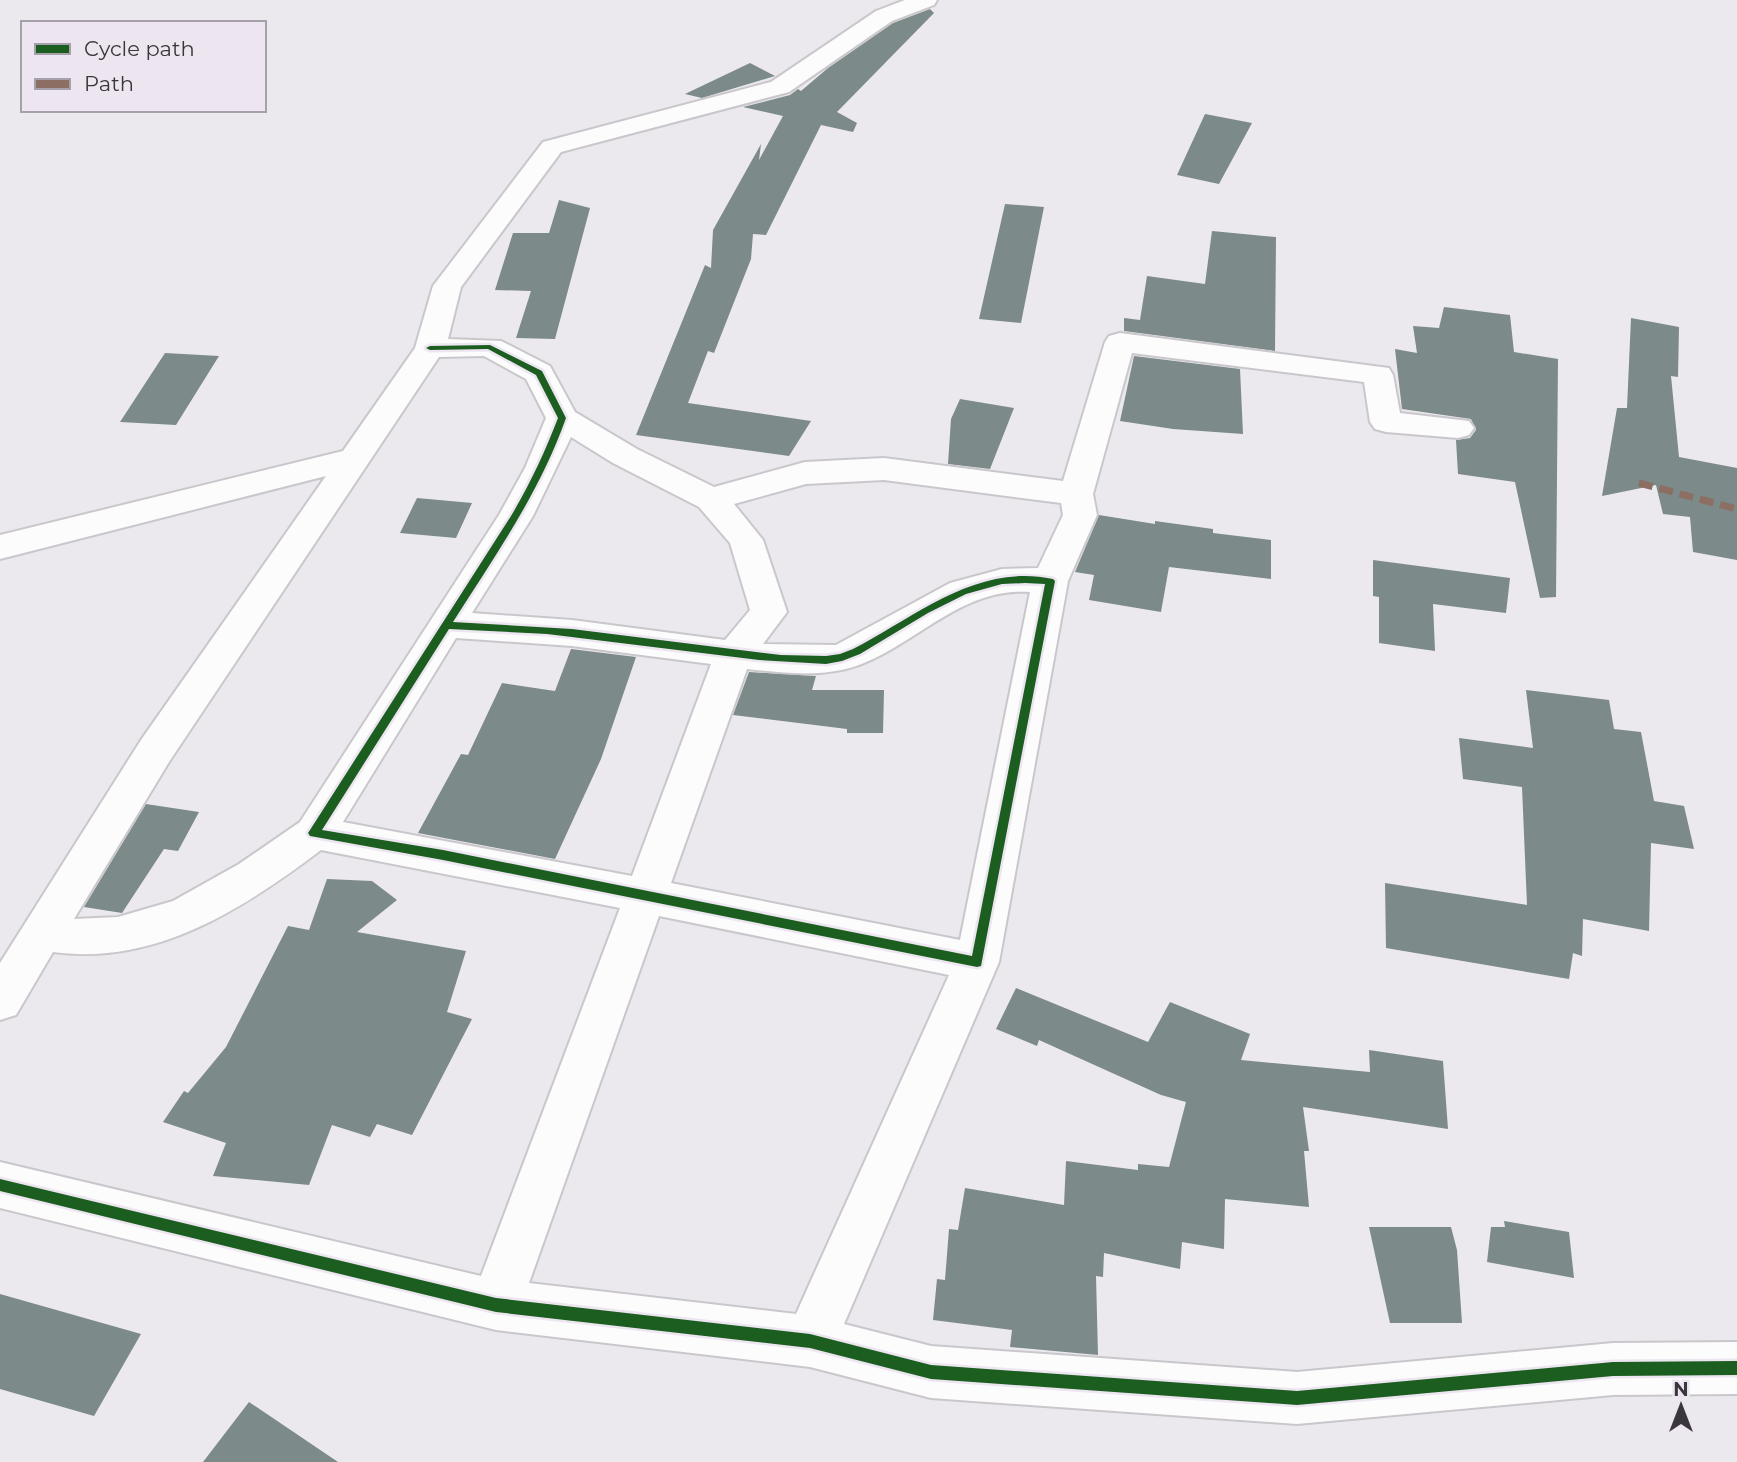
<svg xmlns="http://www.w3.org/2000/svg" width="1737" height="1462" font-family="Montserrat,sans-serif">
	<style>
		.building { fill: #7c8a89 }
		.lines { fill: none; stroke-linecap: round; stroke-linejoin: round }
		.minor-casing { stroke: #c9c7cb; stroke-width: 4 }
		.minor { fill: #fcfcfc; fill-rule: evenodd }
		.quiet { stroke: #8d6e63; stroke-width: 7; stroke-dasharray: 14 7; stroke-linecap: butt }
		.cycleway-casing { stroke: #ede6f1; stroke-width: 5 }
		.cycleway { fill: #1b5e20; fill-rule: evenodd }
	</style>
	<rect width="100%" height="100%" fill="#ece9ee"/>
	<path class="building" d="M930 9 934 13 837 112 857 123 853 132 821 125 766 235 753 234 751 259 714 353 708 351 688 403 811 421 789 456 636 435 705 265 711 268 713 230 761 144 759 160 783 116 743 107 790 95 798 89 801 91 828 68 893 23Z
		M750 63 775 76 702 98 685 94Z
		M1205 114 1252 123 1219 184 1177 175Z
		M559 200 590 208 555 339 516 338 531 291 495 290 513 233H549Z
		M1005 204 1044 207 1021 323 979 319Z
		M1212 231 1276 237 1275 351 1124 331V318L1140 320 1147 276 1205 284Z
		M1444 307 1510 315 1514 352 1558 359 1556 597 1540 598 1515 482 1458 474 1456 440 1470 438 1476 430 1471 419 1402 409 1395 349 1417 353 1413 326 1439 328Z
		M1631 318 1679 327 1678 377 1671 376 1679 457 1737 468V560L1693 552 1690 517 1663 514 1656 485 1602 496 1617 408H1627Z
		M165 353 219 356 176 425 120 422Z
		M1134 356 1240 369 1243 434 1173 429 1120 421Z
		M960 399 1014 408 990 469 948 464 951 419Z
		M417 498 472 503 456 538 400 533Z
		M1099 515 1155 524V521L1213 529V533L1271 540V579L1169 567 1161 612 1089 600 1094 575 1075 572Z
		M1373 560 1510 578 1506 613 1433 604 1435 651 1379 643V597L1373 596Z
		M571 649 636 657 601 759 555 859 418 833 461 754 468 755 502 683 555 691Z
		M749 672 816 676 812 690H884L883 733H847V729L733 715Z
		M1526 690 1609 700 1614 729 1641 732 1654 801 1684 806 1694 849 1651 843 1649 931 1583 919 1582 956 1573 953 1569 979 1386 948 1385 883 1527 905 1522 787 1463 779 1459 738 1533 748Z
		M146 804 199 812 178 851 164 849 122 913 84 907Z
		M327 879 372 881 397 900 357 932 466 951 447 1012 472 1019 412 1135 377 1124 370 1137 332 1125 309 1185 213 1176 226 1143 163 1122 184 1091 188 1093 226 1047 288 926 309 930Z
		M1016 988 1148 1042 1170 1002 1250 1034 1241 1060 1370 1072 1369 1050 1443 1061 1448 1129 1303 1107 1309 1151H1304L1309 1207 1225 1199 1224 1249 1182 1242 1180 1269 1104 1253 1103 1277 1096 1276 1098 1355 1010 1347 1012 1330 933 1320 937 1279 945 1280 949 1229 958 1230 965 1188 1064 1205 1066 1161 1138 1170V1164L1169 1167 1186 1102 1161 1095 1039 1040 1037 1046 996 1029Z
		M1504 1221 1569 1232 1574 1278 1487 1262 1491 1227H1505Z
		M1369 1227H1451L1457 1250 1462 1323H1390Z
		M0 1294 141 1334 94 1416 0 1389Z
		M249 1402 338 1462H203Z"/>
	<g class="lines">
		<defs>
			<path id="minor" d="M905 0H937L934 5 892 21 789 92 561 152 461 287 448 339 501 341 550 366 575 412 637 449 714 487 805 462 884 458 1063 481 1105 342 1109 336 1120 333 1389 368 1393 375 1400 413 1469 421 1474 428 1469 435 1458 438 1386 432 1375 429 1370 422 1364 382 1132 353 1093 494 1097 515 1068 581 999 962 844 1324 931 1346 1297 1372 1613 1343 1737 1342V1394L1613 1395 1297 1424 931 1398 810 1367 496 1330 0 1208V1162L481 1276 620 908 321 850C243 909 155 966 53 952L16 1015 0 1020V963L141 740 326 476 0 559V535L343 451 415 348 433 286 543 142 771 82 876 11ZM484 356 526 379 546 418 525 468 499 515 300 822 239 864 173 901 118 917 74 919 169 762 439 357ZM571 437 613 463 699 507 730 543 750 610 725 640 572 620 472 613 533 516ZM884 480 1061 503 1063 515 1038 568 1002 569 950 583 836 645 763 644 787 612 763 540 734 504 806 484ZM1030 592 960 940 671 883 747 669C784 673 823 678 859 665 918 643 962 587 1030 592ZM456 638 572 646 711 664 632 876 343 822ZM659 916 949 975 796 1314 529 1283Z"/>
		</defs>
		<use href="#minor" class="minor-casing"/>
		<use href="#minor" class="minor"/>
		<path class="quiet" d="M1639 483 1737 509"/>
		<defs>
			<path id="cycleway" d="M490 345 542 371 566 418C540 492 495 556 453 622L572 629 781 655 826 656 840 654 853 649C917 616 976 563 1053 579L1055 581 981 966 977 967 443 860 310 836 308 833 310 830 511 516C530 484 545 452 558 418L536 375 488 349 430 350 426 348 430 346ZM1025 583 1045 584 972 956 443 850 322 830 449 629 547 634 759 660 826 664 842 661 860 654 928 613 966 594 1002 584Z
				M0 1179 496 1298 810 1334 931 1365 1297 1391 1613 1362 1737 1361V1375L1613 1376 1297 1405 931 1379 810 1348 496 1312 0 1191Z"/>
		</defs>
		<use href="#cycleway" class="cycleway-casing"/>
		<use href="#cycleway" class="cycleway"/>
	</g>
	<rect x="21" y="21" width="245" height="91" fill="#ede6f1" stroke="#a5a0a9" stroke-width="2"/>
	<rect x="35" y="44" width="35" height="10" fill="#1b5e20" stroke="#a5a0a9" stroke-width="2"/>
	<text x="84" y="56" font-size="21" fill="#3a373c">Cycle path</text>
	<rect x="35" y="79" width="35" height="10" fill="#8d6e63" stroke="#a5a0a9" stroke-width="2"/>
	<text x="84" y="91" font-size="21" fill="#3a373c">Path</text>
	<g transform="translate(1681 1406)" stroke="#ede6f1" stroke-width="5" paint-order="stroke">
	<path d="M0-5L12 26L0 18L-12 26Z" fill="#3a373c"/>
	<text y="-10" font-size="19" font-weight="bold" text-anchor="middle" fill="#3a373c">N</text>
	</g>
</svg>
